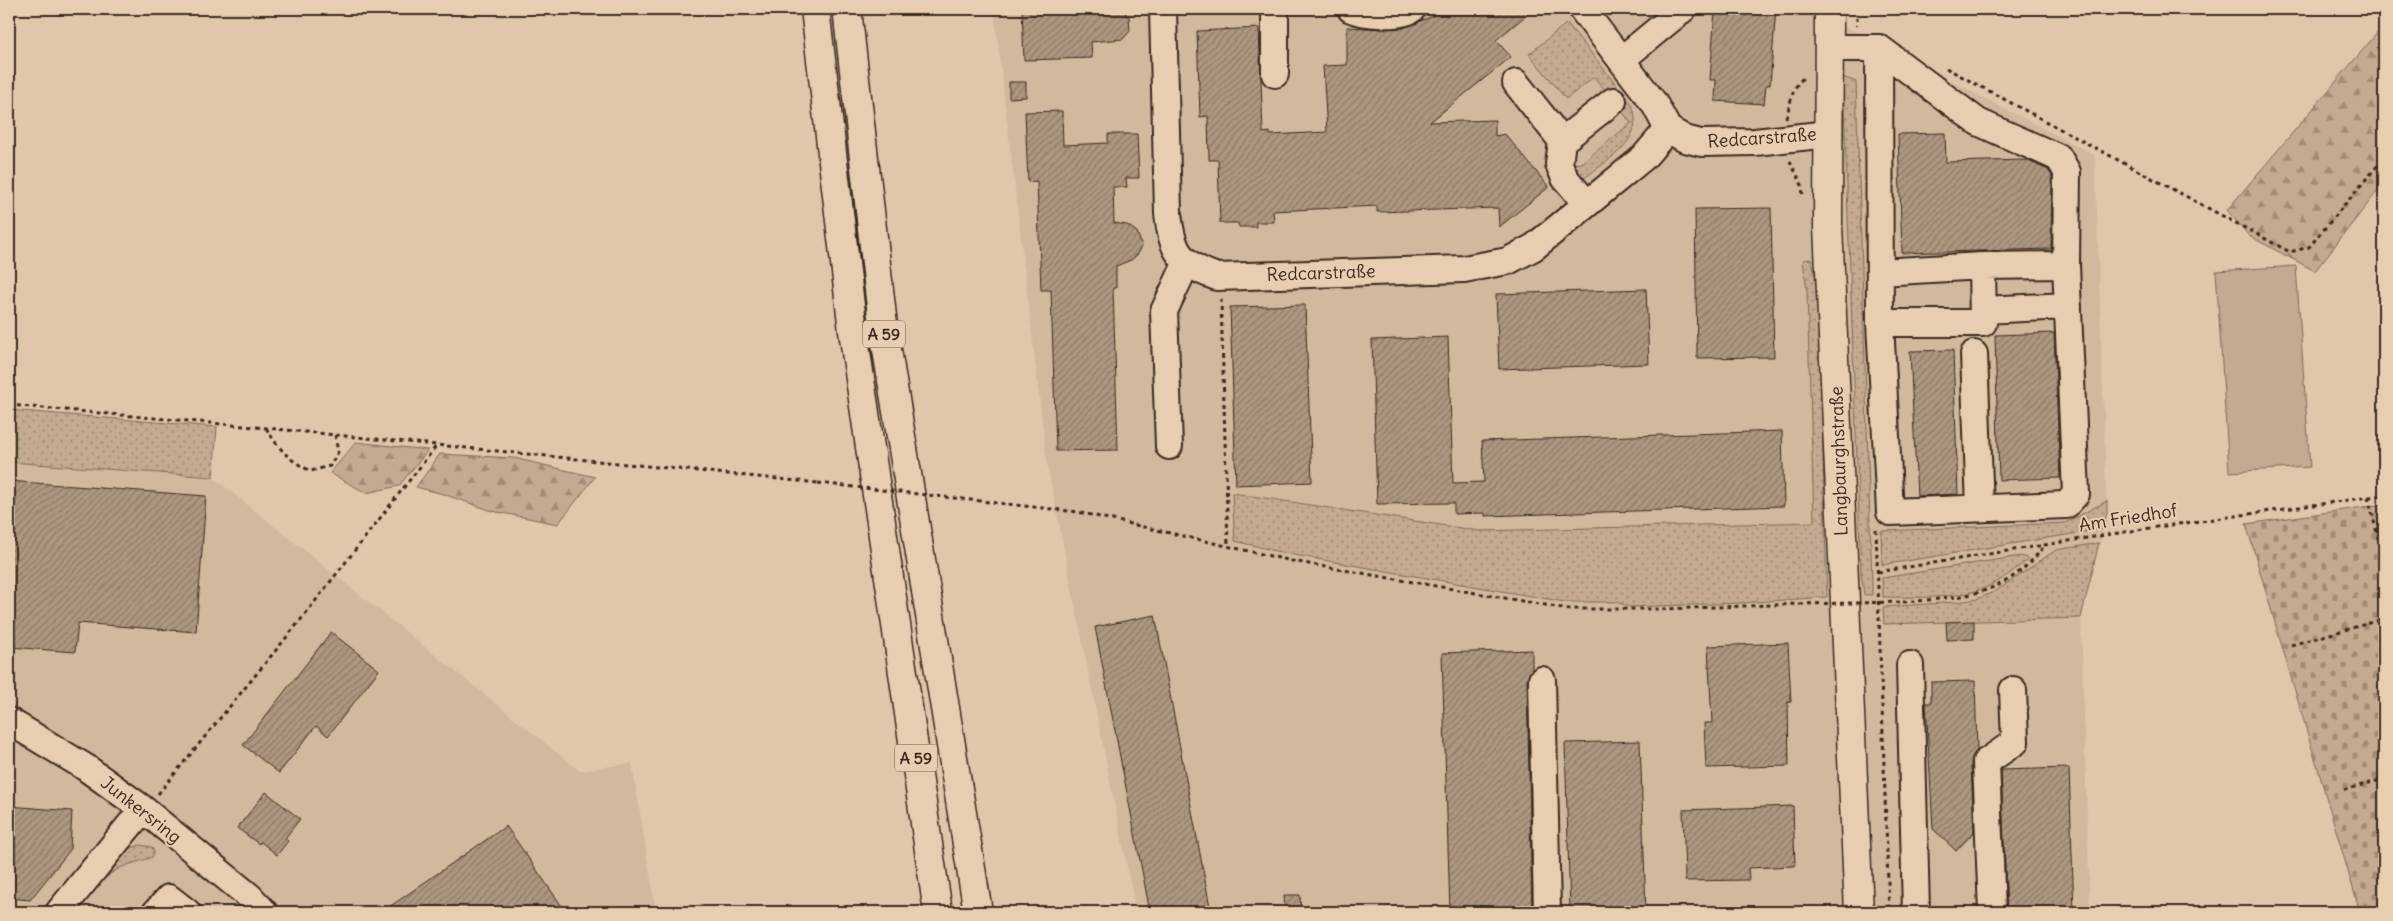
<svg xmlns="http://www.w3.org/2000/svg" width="2393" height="921" font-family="Delius,sans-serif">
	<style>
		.built { fill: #d1b99d }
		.grass { fill: url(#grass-dots); stroke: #7f6a57 }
		.forest { fill: url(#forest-firs); stroke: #7f6a57 }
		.cemetery { fill: url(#cemetery-stones); stroke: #7f6a57 }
		.garden { fill: #c3aa90; stroke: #7f6a57 }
		.building { fill: url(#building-hatch); stroke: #3b2a1e }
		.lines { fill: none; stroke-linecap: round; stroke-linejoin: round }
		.minor-casing { stroke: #3b2a1e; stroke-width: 30 }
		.major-casing { stroke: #3b2a1e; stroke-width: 31 }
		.highway-casing { stroke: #3b2a1e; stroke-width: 31 }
		.path { stroke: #3b2a1e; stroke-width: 3; stroke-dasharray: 4 4; stroke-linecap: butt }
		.minor { stroke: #e8ceb0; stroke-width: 26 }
		.major { stroke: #e8ceb0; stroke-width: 28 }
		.highway { stroke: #e8ceb0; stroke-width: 28 }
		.path-bridge { stroke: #3b2a1e; stroke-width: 3; stroke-dasharray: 4 4; stroke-linecap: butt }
		.labels { text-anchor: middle; stroke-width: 4; stroke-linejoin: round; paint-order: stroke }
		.shield { fill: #e8ceb0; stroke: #6f5b4a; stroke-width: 1 }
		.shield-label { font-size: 16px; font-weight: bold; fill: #3b2a1e }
		.street-label { font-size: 18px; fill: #3b2a1e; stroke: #e8ceb0 }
	</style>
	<defs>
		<pattern id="grass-dots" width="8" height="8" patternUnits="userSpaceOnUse" patternTransform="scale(1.25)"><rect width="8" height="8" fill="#c3aa90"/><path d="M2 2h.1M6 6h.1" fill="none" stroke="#a08b75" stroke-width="1.8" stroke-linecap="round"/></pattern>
		<pattern id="forest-firs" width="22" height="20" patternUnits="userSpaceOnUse" patternTransform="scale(1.25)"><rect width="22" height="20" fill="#c3aa90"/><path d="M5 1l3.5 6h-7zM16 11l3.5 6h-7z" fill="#a08b75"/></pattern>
		<pattern id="cemetery-stones" width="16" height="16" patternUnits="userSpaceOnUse" patternTransform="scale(1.25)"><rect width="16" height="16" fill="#c3aa90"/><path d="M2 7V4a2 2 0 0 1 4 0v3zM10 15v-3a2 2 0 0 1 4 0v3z" fill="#a08b75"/></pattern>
		<pattern id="building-hatch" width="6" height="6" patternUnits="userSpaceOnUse" patternTransform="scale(1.25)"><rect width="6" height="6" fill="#ad977f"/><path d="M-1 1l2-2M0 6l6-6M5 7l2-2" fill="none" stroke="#8e7b67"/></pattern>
	</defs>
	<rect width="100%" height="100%" fill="#e1c7aa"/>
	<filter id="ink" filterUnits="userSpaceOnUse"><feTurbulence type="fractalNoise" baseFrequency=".02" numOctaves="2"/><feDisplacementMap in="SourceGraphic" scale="10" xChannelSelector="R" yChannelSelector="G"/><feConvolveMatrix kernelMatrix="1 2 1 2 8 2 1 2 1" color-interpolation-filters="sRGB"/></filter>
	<g filter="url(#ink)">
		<path class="built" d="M994 9H1811L2095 155 2107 513 2081 618 2090 912H1136L1047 463Z
			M9 462 214 478 580 771 632 763 656 912H9Z"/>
		<path class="grass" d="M1567 23 1631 103C1648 140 1607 160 1582 180L1571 164 1582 163 1631 123 1594 77 1566 99 1529 54Z
			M1843 77 1856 82 1872 584V595H1864L1861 572Z
			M1811 259 1818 284 1827 597 1741 603 1630 607 1616 602H1565L1288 554 1235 541 1232 493 1480 531 1814 522 1807 291 1803 260Z
			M9 410 217 427 213 477 9 462Z
			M2107 501V513L2103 529 1882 565 1881 531 2065 523Z
			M2099 543 2081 618 1884 624 1883 607 1956 602 1977 599 1996 591 2056 550Z
			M2021 556 2029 559C2016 569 2002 580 1987 587 1956 600 1916 597 1883 597L1882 578Z
			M140 845 152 847 154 852 152 857C135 864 120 864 106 878L105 872 124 850Z"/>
		<path class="forest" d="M2384 25V183L2315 271 2249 236 2227 210Z
			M356 442 428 450 399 486 366 493 330 473Z
			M440 454 514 458 595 477 558 524 492 511 443 494 416 487Z"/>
		<path class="cemetery" d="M2384 504V912H2360L2246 524Z"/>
		<path class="garden" d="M2296 266 2310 467 2229 472 2216 271Z"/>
		<path class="building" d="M1022 9H1126V16H1129L1130 31 1123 39 1091 42 1092 58 1024 60Z
			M1444 9H1534L1496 40 1511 57 1430 122 1495 120V136L1505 134 1549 187 1499 227 1498 208 1377 212V206L1273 211 1274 222H1256V227H1239L1238 223H1220L1218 160H1209L1208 116 1200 117 1197 31 1259 28 1263 133 1270 132V135L1327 132 1323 66 1347 65V27L1382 29 1403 28 1438 14Z
			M1715 9H1776L1770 85H1766L1764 104 1715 101 1716 80H1710Z
			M1009 82H1026V97L1009 98Z
			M1062 111 1063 145 1108 143V134H1137L1139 178H1126L1127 187H1113L1114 223 1127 225 1137 232 1142 246 1138 254 1131 260 1116 266V288H1113L1118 450 1056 451 1051 290H1041L1037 181 1028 182 1025 112Z
			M1945 133 1946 162 2026 160 2048 170 2052 176 2051 249 1902 253 1898 134Z
			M1771 208 1774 357 1697 358 1695 209Z
			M1646 289 1649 364 1499 369 1496 294Z
			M1305 305 1312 482 1236 485 1230 307Z
			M2054 333 2060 478 1999 480 1995 335Z
			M1448 337 1453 483 1484 482 1482 441 1782 431 1784 506 1485 516V513L1454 514V503L1377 504 1372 340Z
			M1953 350 1958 494 1917 496 1910 351Z
			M9 481 206 496 196 632 78 623 75 652 9 647Z
			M1155 615 1211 912H1150L1095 627Z
			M1974 621V639L1947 640 1946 622Z
			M331 632 379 670 328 736 316 726 279 773 243 745Z
			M1788 643 1791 702H1788L1789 766 1706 768 1704 723H1712L1708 646Z
			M1532 650V669L1527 680 1532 912H1450L1442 653Z
			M1975 681 1977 750 1971 763 1974 832 1956 851 1933 829 1926 703H1931V682Z
			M1640 741 1646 912H1570L1565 743Z
			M2069 768 2074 912H2007L2001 770Z
			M266 792 300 819 285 838 288 841 277 855 261 842 259 844 237 828Z
			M9 806 72 811 70 850 30 900 9 898Z
			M1793 806 1795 866 1748 868 1749 880 1685 881 1683 810Z
			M506 826 566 912H382Z
			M1284 895H1300L1301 912H1285Z"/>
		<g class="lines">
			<defs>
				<path id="minor" d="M1163 9 1168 213C1172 251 1179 264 1217 277L1464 269 1508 261 1534 247 1587 204 1644 157 1668 129
					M1351 9C1364 15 1401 17 1412 9
					M1582 9 1654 103 1668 129 1685 139 1701 143 1755 142 1829 134
					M1829 48H1879L1880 323H1983L1982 266 2066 265
					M1879 48 1978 122 2059 158 2067 172 2066 265 2076 494 2066 505 1890 512 1880 323
					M1621 60 1683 9
					M1275 74V9
					M1516 83 1562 141
					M1587 204 1565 178 1559 164 1562 141 1613 101
					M1880 272 1982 266
					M1983 310 2068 306
					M1974 354 1980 508
					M1169 446 1164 311 1187 262
					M1910 665 1916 912
					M1542 680 1547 912
					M9 721 85 767 143 809 249 896 264 912
					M59 912 143 809
					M156 912 169 898 187 912
					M1992 912 1986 762 2015 742 2013 690"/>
				<path id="major" d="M1829 9 1828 226 1859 912"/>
				<path id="highway" d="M815 9 853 331 938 912
					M847 9 883 325 978 912"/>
			</defs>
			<use href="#minor" class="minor-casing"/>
			<use href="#major" class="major-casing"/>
			<use href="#highway" class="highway-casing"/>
			<path class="path" d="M1857 9V26
				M1946 68 2290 252 2309 247 2384 158
				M1786 118 1794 89 1805 75
				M1790 161 1802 185 1803 197
				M1221 299 1228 546
				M9 405 266 428 818 483
				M266 428C280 450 288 460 311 471L330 466 338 452 335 435
				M945 497 1078 512 1292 561 1568 609H1663L1800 604
				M2368 497 2384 561
				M1876 529 1889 912
				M1878 572 2143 529 2384 495
				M1903 602C1962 597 2005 598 2044 546
				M2291 645 2384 619
				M2344 790 2384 779
				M158 794 299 622 437 445"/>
			<use href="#minor" class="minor"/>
			<use href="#major" class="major"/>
			<use href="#highway" class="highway"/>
			<path class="path-bridge" d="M818 483 945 497
				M1800 604 1903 602"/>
		</g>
	</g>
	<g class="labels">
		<g class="shield">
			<rect x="863" y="320.5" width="42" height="27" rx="4"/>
			<rect x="895" y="744.5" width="42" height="27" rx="4"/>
		</g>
		<g class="shield-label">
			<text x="884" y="340">A 59</text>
			<text x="916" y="764">A 59</text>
		</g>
		<g class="street-label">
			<text transform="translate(1762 138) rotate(-4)" y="6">Redcarstraße</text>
			<text transform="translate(1321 273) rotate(-2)" y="6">Redcarstraße</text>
			<text transform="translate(1839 461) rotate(-92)" y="6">Langbaurghstraße</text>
			<text transform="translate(2128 518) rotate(-9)" y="6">Am Friedhof</text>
			<text transform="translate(141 810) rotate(38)" y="6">Junkersring</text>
		</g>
	</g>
	<rect width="2393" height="921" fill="none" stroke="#e8ceb0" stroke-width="30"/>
	<rect x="15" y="15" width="2363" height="891" fill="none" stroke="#3b2a1e" stroke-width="2" filter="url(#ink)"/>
</svg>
